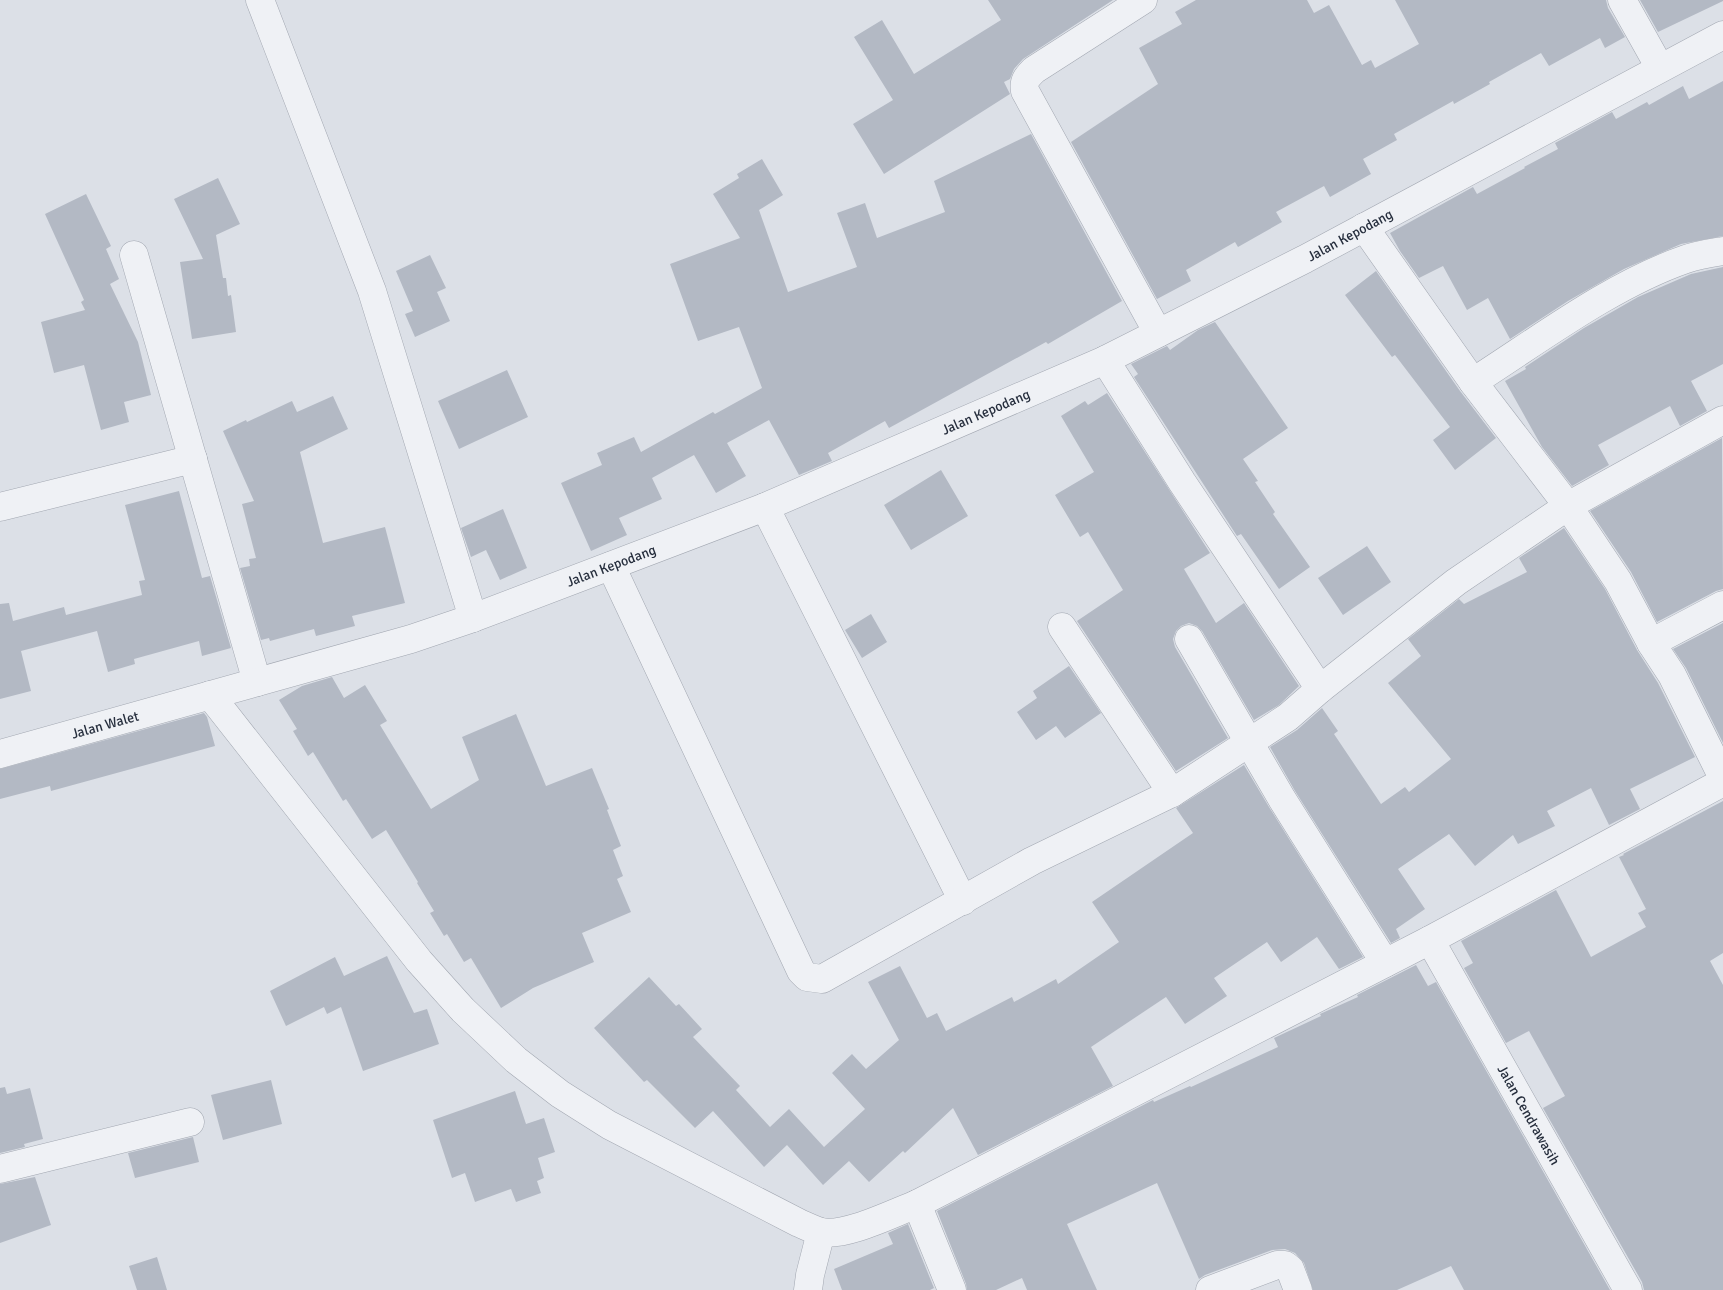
<svg xmlns="http://www.w3.org/2000/svg" width="1723" height="1290" font-family="Signika,sans-serif">
	<style>
		.building { fill: #b3b9c4 }
		.lines { fill: none; stroke-linecap: round; stroke-linejoin: round }
		.minor-casing { stroke: #a2a7b1; stroke-width: 29 }
		.minor { stroke: #eff1f5; stroke-width: 28 }
		.labels { text-anchor: middle; stroke-width: 4.5; stroke-linejoin: round; paint-order: stroke }
		.street-label { font-size: 14px; fill: #262e3d; stroke: #ebeff5 }
	</style>
	<rect width="100%" height="100%" fill="#dce0e7"/>
	<path class="building" d="M988 0H1113L1023 59 1014 69 1010 79 1004 82 1010 94 884 174 853 124 893 100 854 37 882 20 914 74 1001 20Z
		M1196 0H1307L1314 13 1329 5 1362 65 1371 60 1375 68 1419 44 1395 0H1606L1608 8 1625 37 1605 48 1600 38 1549 66 1541 53 1489 82 1490 84 1454 104 1453 101 1394 134 1397 140 1363 159 1371 174 1330 197 1324 186 1276 212 1282 222 1238 247 1235 242 1186 270 1191 281 1157 299 1071 142 1158 84 1139 48 1182 24 1175 12Z
		M1640 0H1723V1L1658 32Z
		M1723 81V236L1681 244 1624 269 1568 301 1510 339 1488 298 1467 310 1443 266 1419 278 1400 251 1390 233 1473 187 1477 194 1525 168 1524 167 1558 149 1555 143 1612 112 1616 119 1647 102 1649 105 1683 86 1689 99Z
		M1031 134 1122 301 1048 344 1046 342 889 428 885 421 828 453 832 461 799 475 769 420 727 443 746 476 716 493 694 455 652 478 662 499 619 518 627 535 591 551 561 483 602 465 597 453 634 437 641 452 713 412 715 414 762 388 739 327 698 341 670 264 740 238 713 194 739 178 737 174 762 159 783 195 759 210 788 292 857 267 837 213 865 203 877 238 945 212 934 181Z
		M218 178 240 224 216 235 223 278H226L228 296 231 295 236 332 192 339 180 262 203 259 174 199Z
		M86 194 111 246 106 249 119 279 110 284 138 342 151 395 124 402 129 422 101 430 84 365 54 373 41 322 85 310 81 302 84 300 45 214Z
		M430 255 446 288 437 292 450 321 415 337 405 314 413 311 396 271Z
		M1723 267V364L1691 381 1707 411 1680 426 1670 406 1598 445 1609 465 1572 486 1542 447 1505 381 1526 369 1525 367 1584 328 1638 297 1691 274Z
		M1376 271 1460 391 1496 438 1455 470 1433 440 1450 427 1395 355 1392 357 1345 295Z
		M1215 322 1288 428 1243 459 1258 481 1255 482 1275 512 1273 514 1310 567 1279 589 1241 534 1237 536 1134 377 1138 374 1131 364 1167 346 1170 350 1198 330Z
		M507 370 528 417 459 449 438 401Z
		M1107 393 1210 553 1184 569 1216 623 1244 603 1299 686 1279 705 1254 720 1202 631 1197 626 1189 623 1181 626 1176 631 1173 639 1175 647 1228 738 1176 771 1077 621 1123 590 1088 532 1080 537 1055 495 1094 472 1061 416 1085 401 1088 405Z
		M333 396 348 429 300 452 323 543 385 527 405 603 352 616 355 626 316 636 314 629 270 641 269 638 261 640 240 568 250 566 249 559 256 558 242 504 254 501 223 431 246 420 247 422 292 401 297 412Z
		M1722 438 1723 589 1716 591 1657 622 1631 572 1590 511Z
		M941 470 968 516 911 550 884 505Z
		M179 491 202 578 210 576 231 648 202 656 199 641 134 659 135 664 108 672 97 631 21 651 31 691 0 699V604L9 603 13 621 64 607 66 615 142 595 139 581 145 580 125 505Z
		M503 509 527 568 500 580 486 550 471 557 461 528Z
		M1564 528 1605 589 1637 650 1658 683 1695 757 1630 789 1640 809 1609 825 1591 788 1547 811 1555 826 1518 844 1513 835 1475 866 1449 834 1398 869 1425 909 1396 929 1400 938 1391 943 1295 791 1270 747 1297 730 1322 708 1338 731 1334 734 1381 804 1405 787 1409 792 1451 759 1388 683 1421 656 1408 639 1459 599 1464 604 1527 572 1519 558Z
		M1367 546 1391 582 1343 615 1318 578Z
		M871 614 887 642 862 658 845 630Z
		M1723 623V743L1686 668 1673 649Z
		M1069 666 1101 713 1065 738 1056 726 1036 740 1017 712 1037 698 1033 691Z
		M332 677 344 698 365 685 387 721 380 725 431 809 479 780 462 737 516 714 546 786 592 768 609 809 607 810 621 846 613 850 623 876 617 879 631 912 582 933 594 962 533 988 501 1008 471 958 464 962 447 934 444 936 430 913 434 911 417 883 418 882 386 830 372 839 346 799 343 801 313 752 308 756 293 731 297 729 279 700 302 686Z
		M204 713 207 717 215 746 51 791 50 786 0 799V769Z
		M1244 765 1269 807 1363 957 1339 969 1317 937 1281 962 1267 942 1214 978 1227 996 1185 1024 1166 997 1091 1047 1113 1086 978 1155 953 1108 905 1153 903 1151 869 1182 849 1161 823 1185 787 1145 764 1167 713 1111 695 1128 647 1080 644 1082 594 1028 649 977 676 1006 679 1004 702 1029 693 1037 740 1086 736 1090 770 1127 789 1109 824 1147 865 1109 832 1073 852 1054 866 1069 899 1040 868 982 900 966 927 1018 937 1013 946 1031 1012 997 1014 1002 1056 979 1058 984 1119 942 1092 902 1193 833 1176 808Z
		M1723 801V953L1710 961 1723 985V1290H1644L1642 1282 1543 1108 1565 1096 1529 1031 1506 1043 1464 968 1473 963 1461 941 1556 890 1591 957 1646 927 1638 913 1646 909 1619 857 1624 855 1623 854Z
		M387 956 414 1013 427 1009 439 1044 363 1071 341 1007 327 1014 324 1007 286 1026 270 991 335 957 344 976Z
		M1416 965 1428 986 1436 982 1610 1290H1464L1451 1266 1397 1290H1313L1304 1263 1295 1253 1285 1249 1272 1250 1205 1275 1199 1279 1157 1183 1067 1224 1097 1290H1027L1022 1278 996 1290H967L966 1284 937 1211 1153 1100 1154 1102 1190 1086 1191 1087 1278 1047 1274 1038 1321 1016 1320 1014 1358 997 1357 995Z
		M271 1080 282 1124 223 1140 211 1095Z
		M5 1087 7 1094 30 1088 43 1139 24 1144 25 1147 0 1153V1088Z
		M515 1091 526 1124 544 1118 555 1152 538 1158 544 1178 537 1181 541 1193 516 1202 511 1189 475 1202 465 1173 452 1178 433 1120Z
		M193 1137 199 1162 135 1178 128 1153Z
		M35 1177 51 1225 0 1243V1184Z
		M908 1224 934 1288 930 1290H842L834 1269 893 1244 888 1233Z
		M157 1257 167 1290H137L129 1266Z"/>
	<g class="lines">
		<defs>
			<g id="minor">
				<path d="M260 0 372 291 473 618"/>
				<path d="M1143 0 1034 70C1027 77 1023 81 1025 91L1158 333"/>
				<path d="M1622 0 1660 68"/>
				<path d="M1364 227 1473 382 1568 506 1618 581 1651 643 1672 675 1723 778"/>
				<path d="M134 255 257 682"/>
				<path d="M1105 360 1182 482 1320 689"/>
				<path d="M1473 382C1539 340 1611 285 1686 259 1698 255 1711 253 1723 251"/>
				<path d="M0 507 193 459"/>
				<path d="M765 507 963 901"/>
				<path d="M611 566 801 971 807 977 822 979 1032 861 1172 793 1288 717 1320 689 1456 582 1568 506 1723 420"/>
				<path d="M1062 627 1172 793"/>
				<path d="M1189 639 1282 799 1385 963"/>
				<path d="M1651 643 1723 605"/>
				<path d="M210 695 419 961 463 1010 516 1060 560 1094 609 1125 799 1223C806 1226 814 1230 821 1232 846 1237 893 1213 917 1204L1430 940 1723 782"/>
				<path id="s1" d="M0 754 411 639 473 618 765 507 1105 360 1305 259 1723 35"/>
				<path id="s2" d="M1430 940 1628 1290"/>
				<path d="M0 1169 190 1122"/>
				<path d="M917 1204 952 1290"/>
				<path d="M808 1290 810 1275 821 1232"/>
				<path d="M1210 1290 1277 1265H1285L1290 1269 1298 1290"/>
			</g>
		</defs>
		<use href="#minor" class="minor-casing"/>
		<use href="#minor" class="minor"/>
	</g>
	<g class="labels">
		<g class="street-label">
			<text dy="5" stroke="none"><textPath href="#s1" startOffset="1450">Jalan Kepodang</textPath></text>
			<text dy="5" stroke="none"><textPath href="#s1" startOffset="1045">Jalan Kepodang</textPath></text>
			<text dy="5" stroke="none"><textPath href="#s1" startOffset="640">Jalan Kepodang</textPath></text>
			<text dy="5" stroke="none"><textPath href="#s1" startOffset="109">Jalan Walet</textPath></text>
			<text dy="5" stroke="none"><textPath href="#s2" startOffset="201">Jalan Cendrawasih</textPath></text>
		</g>
	</g>
</svg>
